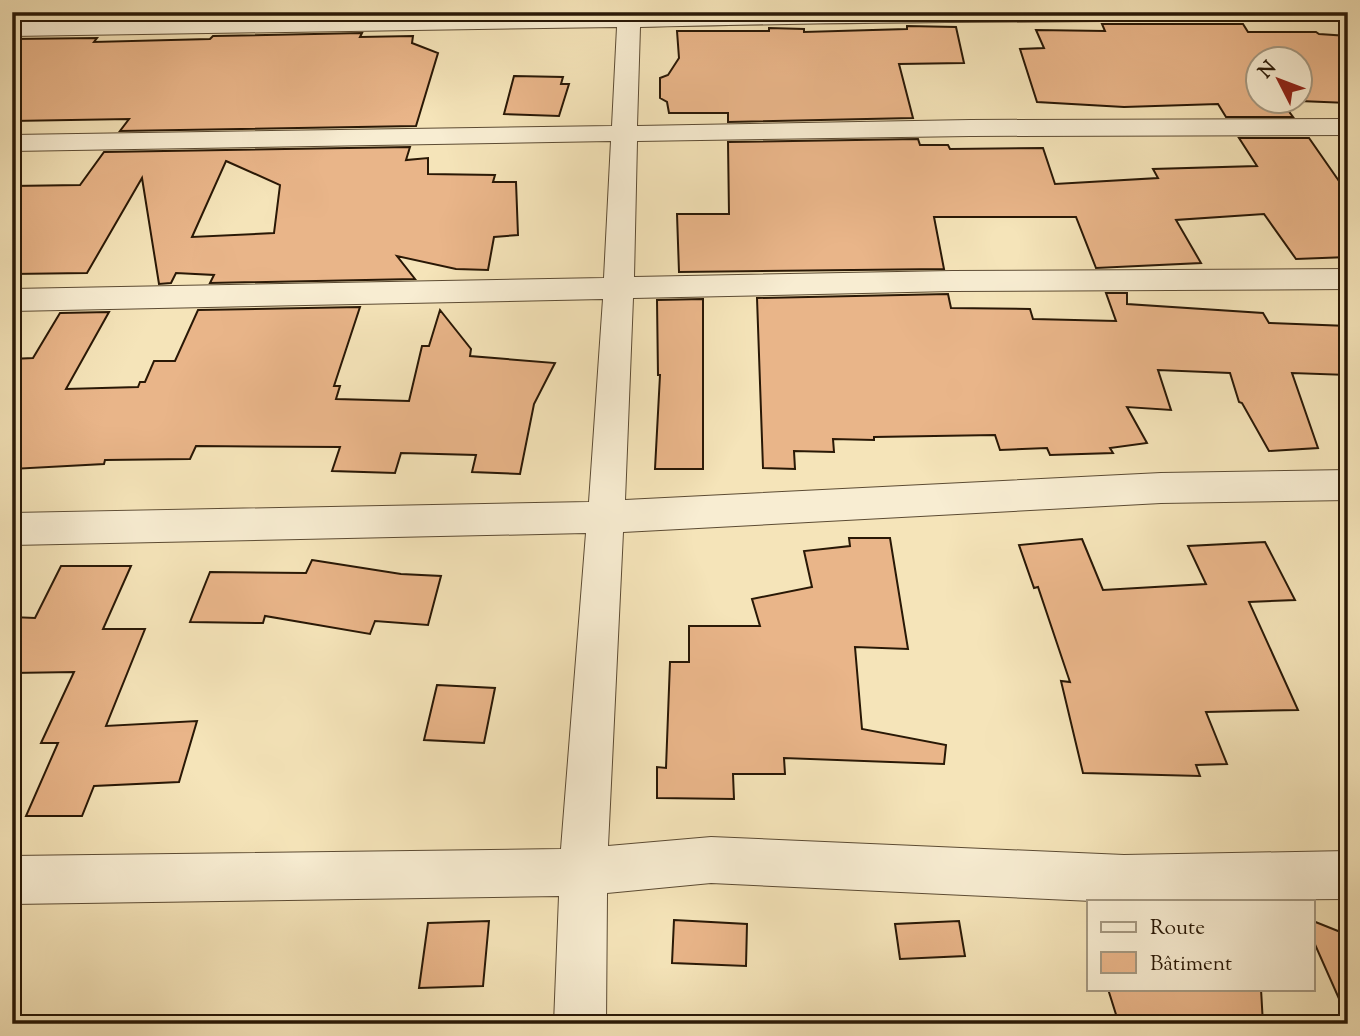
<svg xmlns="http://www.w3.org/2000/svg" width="1360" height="1036" font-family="'Sorts Mill Goudy',serif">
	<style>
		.building { fill: #e9b589; stroke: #291806; stroke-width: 2; fill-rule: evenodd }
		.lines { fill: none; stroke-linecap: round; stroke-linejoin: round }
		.minor-casing { stroke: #5c4b33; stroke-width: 2 }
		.minor { fill: #f8edd2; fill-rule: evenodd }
	</style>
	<rect width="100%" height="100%" fill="#f5e4b9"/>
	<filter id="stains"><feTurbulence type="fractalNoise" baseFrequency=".00286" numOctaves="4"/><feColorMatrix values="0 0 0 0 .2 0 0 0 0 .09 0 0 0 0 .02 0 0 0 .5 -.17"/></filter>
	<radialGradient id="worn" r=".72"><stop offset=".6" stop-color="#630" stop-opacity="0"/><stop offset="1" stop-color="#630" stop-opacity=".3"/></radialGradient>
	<path class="building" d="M28 12H92L87 18 23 19Z
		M234 12H373L371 15 230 17Z
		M1102 24H1243L1248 32H1316L1319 34 1348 36V103L1300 101V60H1258V102H1282L1293 117H1226L1218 104 1124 107 1037 102 1020 49 1044 48 1036 30 1105 31Z
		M907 26 956 27 964 63 899 64 913 118 728 122V113H669L667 102 660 98V78L668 75 679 58 677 31H769V28L804 29V32L907 29Z
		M362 33 360 37 413 36 412 43 438 53 416 126 120 131 129 119 12 121V39L97 38 94 42 210 39 213 36Z
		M514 76 563 77 561 84H569L559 116 504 114Z
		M1239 138H1309L1348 194V257L1296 259 1264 214 1176 220 1201 263 1096 268 1076 217H934L944 269 679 272 677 214H729L728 142 918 139 920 145H948L950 149 1043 148 1055 184 1158 178 1153 169 1257 166Z
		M410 147 406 160 428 158V174L495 175 493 182H516L518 235 494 237 488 270 456 269 397 256 415 279 210 283 214 275 176 273 171 283 159 284 142 178 87 273 12 274V186L80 185 104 152ZM226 161 280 185 274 233 192 237Z
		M1106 293H1127V304L1263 313 1269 323 1348 326V375L1292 373 1318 448 1269 451 1242 403 1239 402 1230 373 1158 370 1171 410 1127 407 1147 443 1110 448 1113 453 1050 455 1047 448 1000 450 995 435 874 437V440L833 439 834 452 794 451 795 469 763 468 757 298 948 294 951 308 1030 309 1033 319 1116 321Z
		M703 299V469H655L660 375H658L657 300Z
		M360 307 334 386H340L336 399 409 401 422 346H429L440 310 471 349 470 356 555 363 534 404 520 474 472 472 476 455 401 453 395 473 332 471 340 447 196 446 190 459 105 460 104 464 12 469V359L33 358 60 313 109 312 66 389 138 387 140 382H145L154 361H175L198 310Z
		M849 538H890L908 649 855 647 862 729 946 745 944 764 784 758 785 774H733L734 799 657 798V767L666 768 670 662H689V626H760L752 599 812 587 804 551 850 546Z
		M1082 539 1103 590 1206 584 1188 546 1265 542 1295 600 1249 602 1298 710 1206 712 1227 764 1196 765 1200 776 1083 773 1061 681 1070 682 1038 587 1034 588 1019 545Z
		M312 560 401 574 441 576 428 625 375 621 370 634 265 616 263 623 190 622 210 572 306 573Z
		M61 566H131L103 629H145L106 726 197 721 179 782 94 786 82 816H26L58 743H41L74 672 12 673V617L35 618Z
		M437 685 495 688 484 743 424 740Z
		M674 920 747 924 746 966 672 963Z
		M489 921 483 986 419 988 428 923Z
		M959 921 965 956 900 959 895 924Z
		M1313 921 1348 935V1019L1313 940Z
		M1108 989H1261L1263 1024H1119Z"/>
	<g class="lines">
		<defs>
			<path id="minor" d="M618 12H1331L1328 17 1320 19C1093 22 866 21 640 27L637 126 970 120 1348 119V135L970 136 637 141 634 277 952 271 1348 269V289L952 291 633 298 625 500 1161 473 1348 470V500L1161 503 623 532 608 846 711 837 1124 855 1348 851V899L1092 901 711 883 607 893 606 1024H554L559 896 12 904V856L561 849 586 533 12 545V513L589 502 603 299 12 311V289L604 278 611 141 12 151V135L612 126 617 27 12 36V22L524 16Z"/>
		</defs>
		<use href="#minor" class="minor-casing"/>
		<use href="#minor" class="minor"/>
	</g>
	<rect width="1360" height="1036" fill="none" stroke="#f5e4b9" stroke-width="42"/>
	<rect x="14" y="14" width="1332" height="1008" fill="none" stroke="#291806" stroke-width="3.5"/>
	<rect x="21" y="21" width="1318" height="994" fill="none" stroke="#291806" stroke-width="2"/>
	<rect x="1087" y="900" width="228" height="91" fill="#f8edd2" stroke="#a59880" stroke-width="2"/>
	<rect x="1101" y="922" width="35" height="10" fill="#f8edd2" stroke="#a59880" stroke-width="2"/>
	<text x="1150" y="934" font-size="21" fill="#291806">Route</text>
	<rect x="1101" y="952" width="35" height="21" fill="#e9b589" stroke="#a59880" stroke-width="2"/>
	<text x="1150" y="970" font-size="21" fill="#291806">Bâtiment</text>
	<g transform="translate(1279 80) rotate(312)"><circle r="33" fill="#f8edd2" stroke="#a59880" stroke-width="2"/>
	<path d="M0-5L12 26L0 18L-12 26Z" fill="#8f2418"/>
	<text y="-10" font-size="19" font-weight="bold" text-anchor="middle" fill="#291806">N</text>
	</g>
	<rect width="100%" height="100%" filter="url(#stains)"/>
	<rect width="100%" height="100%" fill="url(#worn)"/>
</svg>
